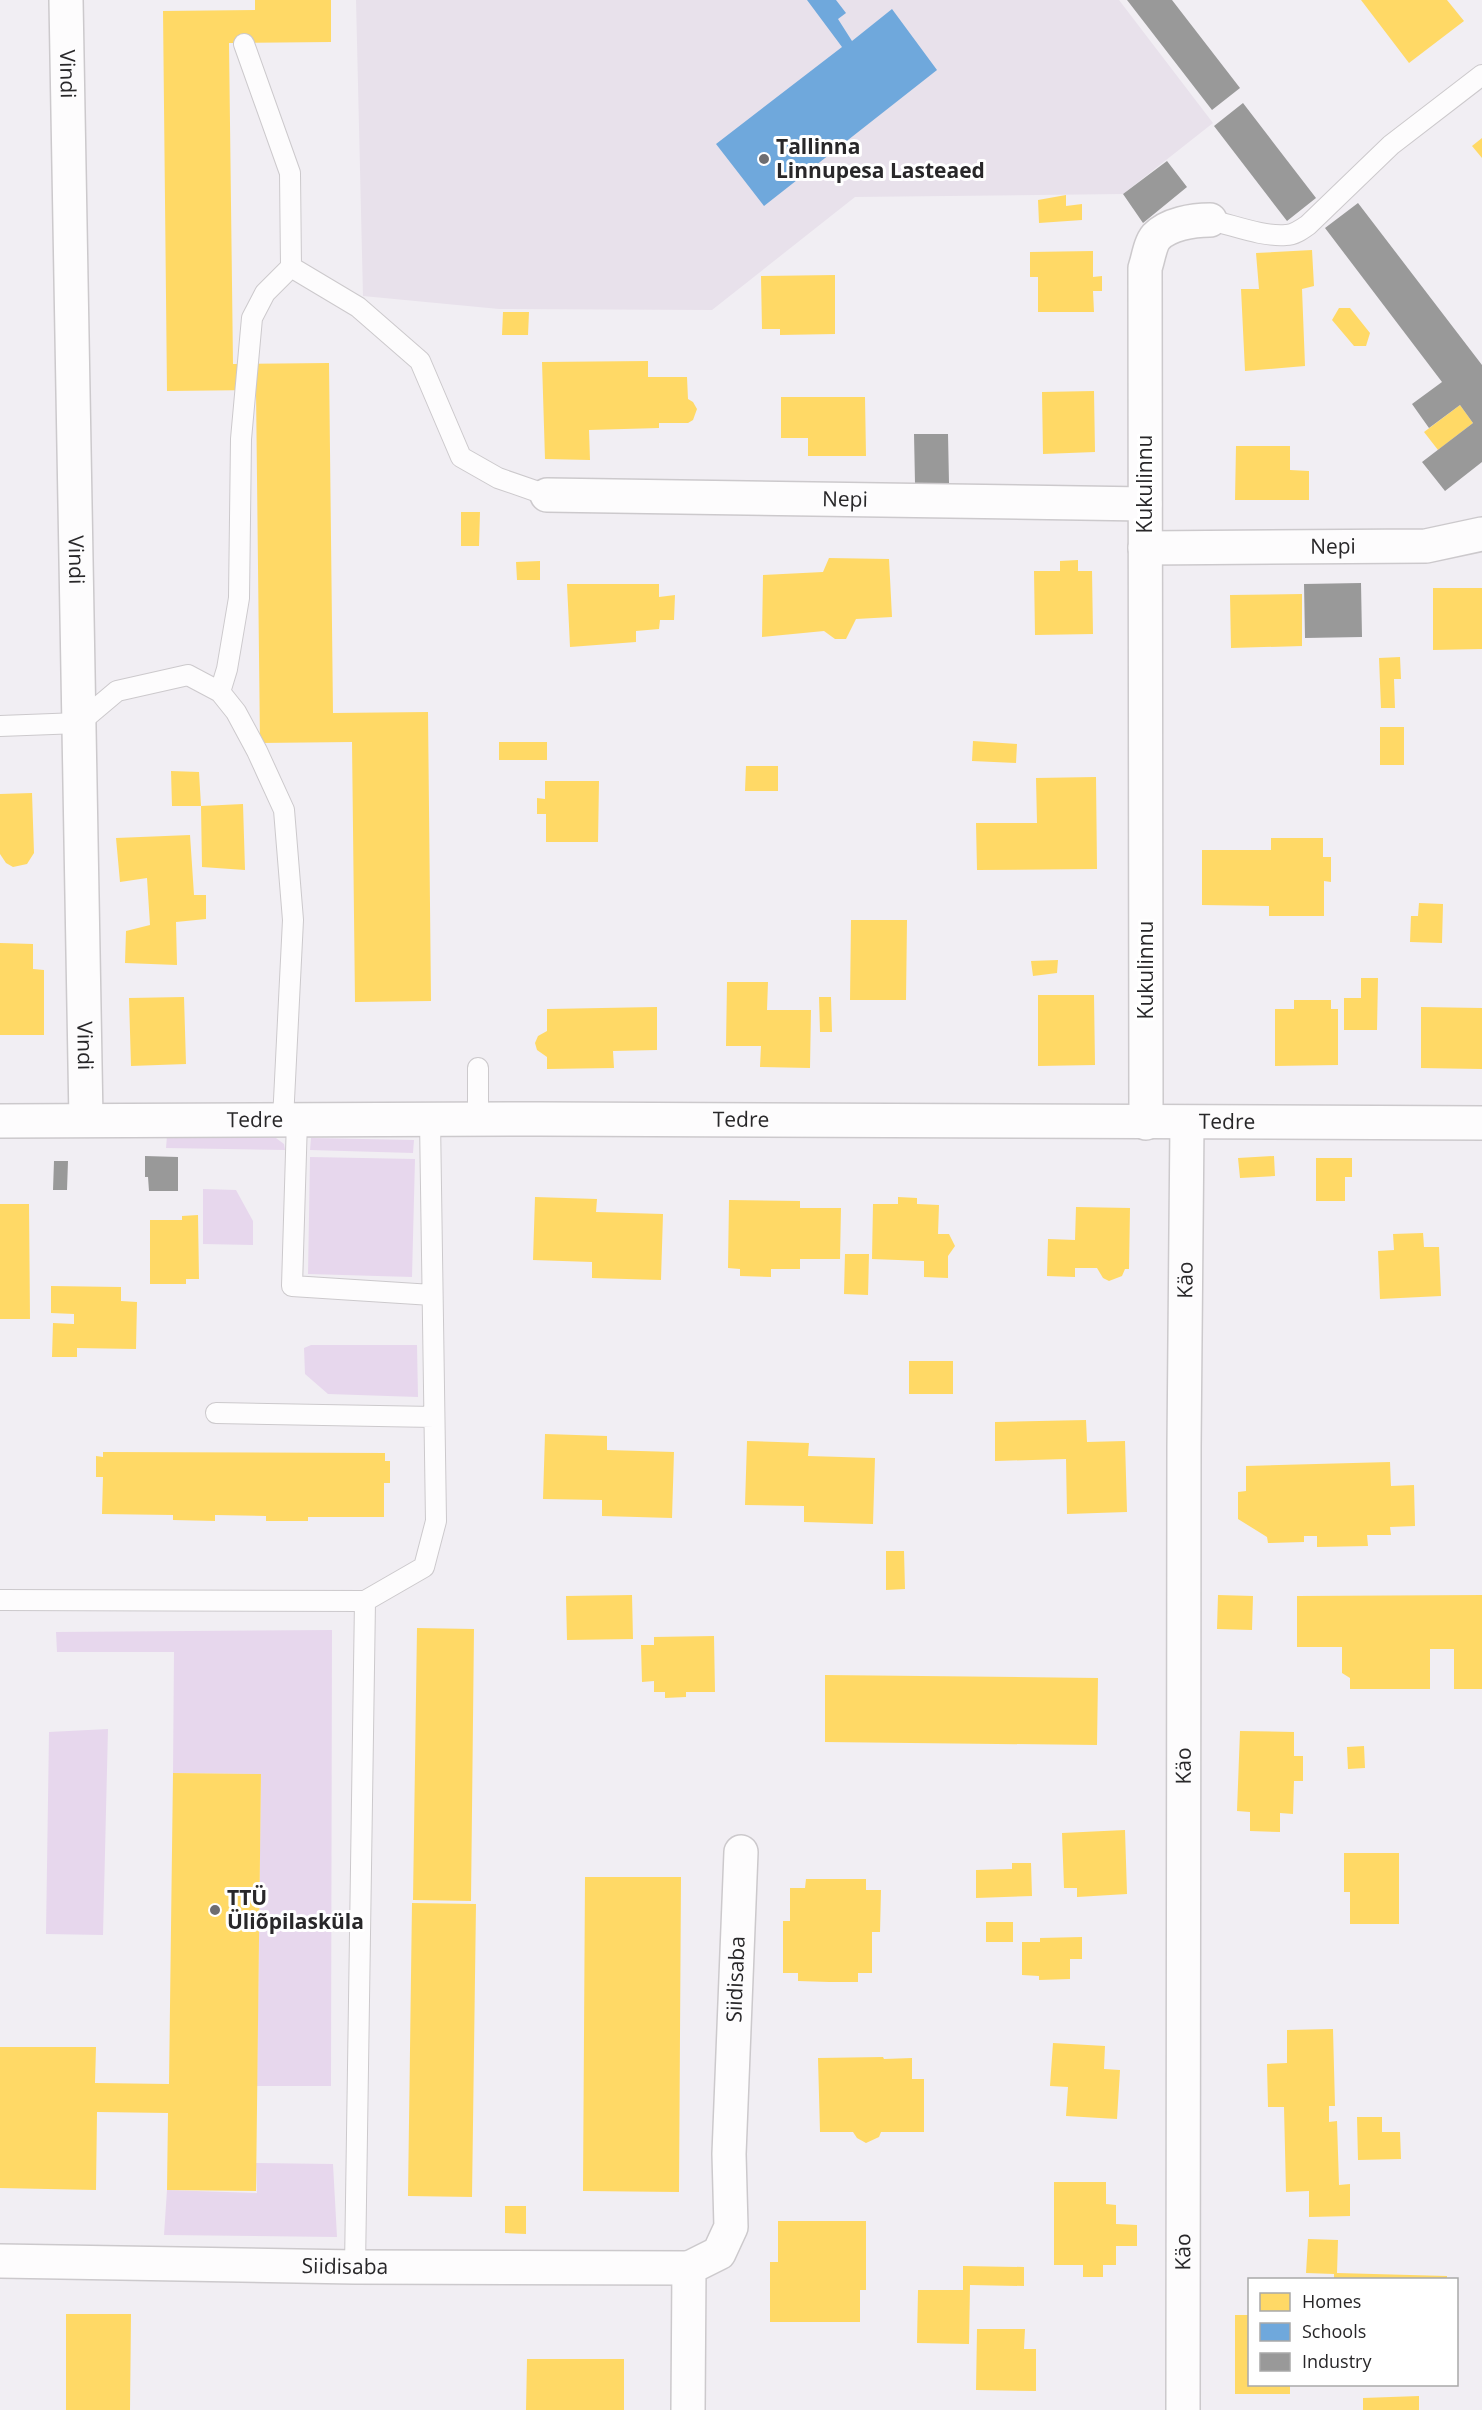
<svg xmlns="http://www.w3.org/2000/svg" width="1482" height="2410" font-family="'Open Sans',sans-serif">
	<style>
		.built { fill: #e8e1eb }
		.green { fill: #e7d7ed }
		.homes { fill: #ffd966 }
		.schools { fill: #6fa8dc }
		.industry { fill: #999 }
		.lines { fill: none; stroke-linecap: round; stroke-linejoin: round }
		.lane-casing { stroke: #ccc9cc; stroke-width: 22 }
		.street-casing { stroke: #ccc9cc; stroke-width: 36 }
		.lane { stroke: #fdfcfd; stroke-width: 20 }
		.street { stroke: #fdfcfd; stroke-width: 33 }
		.poi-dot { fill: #6e6d70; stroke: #fff; stroke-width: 2 }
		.labels { text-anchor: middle; stroke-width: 6; stroke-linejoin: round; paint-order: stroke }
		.street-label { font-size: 21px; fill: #282729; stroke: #fff }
		.poi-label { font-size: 21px; font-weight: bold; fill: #282729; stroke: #fff; text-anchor: start }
	</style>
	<rect width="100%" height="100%" fill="#f1eef3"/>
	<path class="built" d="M356 0H1119L1213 123 1123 194 855 197 712 310 499 309 363 296Z"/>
	<path class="green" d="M167 1136 276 1138 284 1144 285 1150 166 1148Z
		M311 1138 414 1140 413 1153 310 1150Z
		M310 1157 415 1159 412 1277 308 1274Z
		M203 1189 236 1190 253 1221V1245L203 1244Z
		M311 1345H417L418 1397 328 1394 305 1374 304 1348Z
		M332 1630 331 2086H257L261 1774 173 1773 174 1652H57L56 1632Z
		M108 1729 103 1935 46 1934 49 1732Z
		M256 2163 333 2164 337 2237 164 2235 167 2190 257 2193Z"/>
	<path class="homes" d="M255 0H331V42L229 43 233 364 329 363 333 713 428 712 431 1001 355 1002 352 742 260 743 256 390 167 391 163 11 255 10Z
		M1361 0H1447L1464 21 1409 63Z
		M1482 138V158L1472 146Z
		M1066 195V206L1082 204V220L1039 223 1038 200Z
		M1312 250 1314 286 1302 289 1305 366 1245 371 1241 289H1259L1256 253Z
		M1093 251V277L1102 276V291H1093L1094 312H1038V277H1030V252Z
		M835 275V334L780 335V329H762L761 276Z
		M1339 308H1350L1370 333 1366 346H1354L1332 320Z
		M503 312H529L528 335H502Z
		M648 361V377H687L688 399 693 402 697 409 693 420 688 423H659V428L589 430 590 460 545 459 542 362Z
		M1094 391 1095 452 1043 454 1042 392Z
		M781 397H865L866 456H808V438H781Z
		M1460 405 1473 423 1438 450 1424 432Z
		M1236 446H1290V470L1309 471V500H1235Z
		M461 512H480L479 546H461Z
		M829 558 889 559 892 617 856 619 846 639H835L824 631 762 637 763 575 823 572Z
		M1078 560V571H1092L1093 634 1035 635 1034 571H1060V561Z
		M540 561V580H517L516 562Z
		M567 584H659V597L675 595 674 620H660L659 629 636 631V642L570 647Z
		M1433 588H1482V649L1433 650Z
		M1302 594V646L1231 648 1230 595Z
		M1400 657 1401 679H1394L1395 708H1381L1379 658Z
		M1380 727H1404V765H1380Z
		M973 741 1017 744 1016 763 972 761Z
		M499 742H547V760H499Z
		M746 766H778V791H745Z
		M171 771 199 772 201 806H172Z
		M1096 777 1097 869 977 870 976 823H1037L1036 778Z
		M545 781H599L598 842H546V814H537V798L545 799Z
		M32 793 34 853 27 864 13 867 6 863 0 854V794Z
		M243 804 245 870 202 867 201 806Z
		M190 835 194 895H206V919L176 922 177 965 125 963 126 931 150 925 147 878 120 882 116 838Z
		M1271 838H1323V857H1331V882L1324 881V916H1269V906L1202 905V850H1271Z
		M1419 903 1443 904 1442 943 1410 942 1411 916H1418Z
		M851 920H907L906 1000H850Z
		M0 943 33 944V969L44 970V1035H0Z
		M1058 960 1057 973 1033 976 1031 961Z
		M1361 978H1378L1377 1030H1344V998H1361Z
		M727 982H768L767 1010H811L810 1068 760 1067 761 1046H726Z
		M1038 995H1094L1095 1065 1038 1066Z
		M184 997 186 1064 131 1066 129 998Z
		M819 997H831L832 1032H820Z
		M1294 1000H1331V1009H1338V1065L1275 1066V1009H1294Z
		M657 1007V1050L613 1051 614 1068 547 1069V1057L537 1050 535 1043 538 1036 547 1031V1009Z
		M1421 1007 1482 1008V1069L1421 1068Z
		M1274 1156 1275 1176 1240 1178 1238 1158Z
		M1316 1158H1352V1177H1345V1201H1316Z
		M535 1197 597 1199 596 1212 663 1214 661 1280 592 1278V1262L533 1260Z
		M898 1197 917 1198V1204L939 1205 938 1234H949L955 1246 948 1256V1278L924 1277V1261L872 1259 873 1204H898Z
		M729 1200 800 1201V1208H841L840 1259H800V1269H771V1277L740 1276V1269L728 1268Z
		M0 1204H29L30 1319H0Z
		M1076 1207 1130 1208 1129 1269H1125L1122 1276 1109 1281 1103 1278 1097 1268H1075V1277L1047 1276 1048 1239 1075 1240Z
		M198 1215 199 1279H186V1284H150V1220H182V1216Z
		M1423 1233 1424 1247H1439L1441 1296 1380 1299 1378 1251 1394 1250 1393 1234Z
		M845 1254H869L868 1295 844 1294Z
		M51 1286 121 1287V1301L137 1302 136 1349 77 1348V1357H52L53 1323 74 1324V1314L51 1313Z
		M909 1361H953V1394H909Z
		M1086 1420 1087 1442 1125 1441 1127 1512 1067 1514 1066 1459 995 1461V1422Z
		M545 1434 607 1436V1450L674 1452 672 1518 602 1516V1500L543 1499Z
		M747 1441 809 1443 808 1456 875 1458 873 1524 804 1522V1506L745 1505Z
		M103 1452 385 1453V1461H390V1483H384V1517H308V1521H266V1516L215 1515V1521L173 1520V1515L102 1514 103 1477H96V1456L103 1457Z
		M1390 1462 1391 1486 1414 1485 1415 1526 1390 1527 1391 1535H1367L1368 1546 1317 1547V1536H1304V1542L1268 1543 1267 1537 1238 1519V1492L1246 1491V1466Z
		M886 1551H904L905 1589 886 1590Z
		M632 1595 633 1639 567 1640 566 1596Z
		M1218 1595 1253 1596 1252 1630 1217 1629Z
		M1482 1595V1689H1454V1649H1430V1689H1350V1678L1342 1673V1647H1297V1596Z
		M417 1628 474 1629 471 1901 413 1900Z
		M714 1636 715 1692H686V1697L665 1698V1692H654V1681L642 1682 641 1645H654V1637Z
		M825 1675 1098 1678 1097 1745 825 1742Z
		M1240 1731 1294 1732V1756H1303V1781H1294L1293 1814 1280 1813V1832L1250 1831V1812L1237 1811Z
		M1364 1746 1365 1768 1348 1769 1347 1747Z
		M173 1773 261 1774 256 2191 167 2190 168 2113 97 2112 96 2190 0 2188V2047H96L95 2083 169 2084Z
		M1125 1830 1127 1894 1077 1897V1888H1064L1062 1833Z
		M1344 1853H1399V1924H1350V1892H1344Z
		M1012 1863H1031L1032 1896 976 1898V1870L1012 1869Z
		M585 1877H681L679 2192 583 2191Z
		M806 1879H866V1890H881L880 1932H872V1973H858V1982H829L798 1981V1973H783V1921H790V1888H805Z
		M412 1903 476 1904 472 2197 408 2196Z
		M986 1922H1013V1942H986Z
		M1082 1937V1959H1070V1979L1039 1980V1976L1022 1975V1942H1040V1938Z
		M1333 2029 1335 2106H1329V2122L1337 2121 1339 2185 1350 2184V2216L1309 2217V2191L1286 2192 1284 2107H1268L1267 2064 1287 2063V2030Z
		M1053 2043 1105 2046 1104 2069 1120 2070 1117 2119 1066 2116 1068 2087 1050 2086Z
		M883 2057 884 2059 912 2058V2079H924V2132H881L879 2137 866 2143 857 2138 853 2132H820L818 2058Z
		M1357 2117H1382V2132H1400L1401 2159 1358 2160Z
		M1054 2182H1106V2204L1116 2205V2224L1137 2225V2246H1116V2265H1103V2277H1083V2265H1054Z
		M505 2206H526V2234L505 2233Z
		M778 2221H866V2290H860V2322H770V2262H778Z
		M1308 2239 1338 2240 1337 2273 1447 2276V2280H1334V2274L1306 2273Z
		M963 2266 1024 2267V2286L970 2285 969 2344 917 2343 918 2290H963Z
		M66 2314H131L130 2410H66Z
		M1235 2315H1250V2384H1290V2394H1235Z
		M977 2329H1025L1024 2349H1036V2391L976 2390Z
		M527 2359H624V2410H526Z
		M1419 2396V2410H1363V2398Z"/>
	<path class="schools" d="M807 0H836L846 13 838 19 852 41 892 9 937 70 764 206 716 144 842 47Z"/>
	<path class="industry" d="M1127 0H1172L1240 88 1212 110Z
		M1243 103 1316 198 1287 221 1214 126Z
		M1167 161 1187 187 1143 223 1123 194Z
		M1358 203 1482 365V462L1445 491 1422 462 1473 423 1460 405 1429 428 1412 404 1442 382 1325 228Z
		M914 434H948L949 483H915Z
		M1361 583 1362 637 1305 638 1304 584Z
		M145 1156 178 1157V1191H149L148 1177H145Z
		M54 1161H68L67 1190H53Z"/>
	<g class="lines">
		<defs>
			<path id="lane" d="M244 44 290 173 291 267 358 307 420 361 461 457 498 478 547 495
				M1210 220C1233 225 1262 237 1286 235 1294 235 1301 230 1308 225L1391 145 1482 75
				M220 692 227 669 239 598 241 439 252 318 265 293 291 267
				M0 726 79 723 117 691 188 675 220 692 236 712 257 751 284 810 293 920 283 1120
				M297 1120 292 1286 432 1295
				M478 1120V1068
				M216 1413 434 1417
				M0 1600 365 1601 424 1567 436 1521 430 1120
				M355 2267 365 1601"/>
			<g id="street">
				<path id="s1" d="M66 0 86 1120"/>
				<path id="s2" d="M547 495 1145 504"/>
				<path id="s3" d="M1145 548 1426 546 1482 534"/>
				<path id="s4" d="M0 1121 540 1119 1482 1123"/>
				<path d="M1146 1123 1145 268C1148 260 1150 244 1156 237 1168 224 1193 220 1210 220"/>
				<path id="s5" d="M0 2261 355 2267 689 2268"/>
				<path id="s6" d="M688 2410 689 2268 719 2253 731 2227 729 2154 741 1852"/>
				<path id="s7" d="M1183 2410 1184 1447 1187 1123"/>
			</g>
		</defs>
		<use href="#lane" class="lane-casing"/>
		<use href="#street" class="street-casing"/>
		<use href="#lane" class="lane"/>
		<use href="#street" class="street"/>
	</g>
	<g class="poi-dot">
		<circle cx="764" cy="159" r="6"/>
		<circle cx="215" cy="1910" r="6"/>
	</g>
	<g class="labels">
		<g class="street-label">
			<text dy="7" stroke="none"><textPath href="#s1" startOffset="74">Vindi</textPath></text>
			<text transform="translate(1145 484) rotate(-90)" y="7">Kukulinnu</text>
			<text dy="7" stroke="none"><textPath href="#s2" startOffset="298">Nepi</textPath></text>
			<text dy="7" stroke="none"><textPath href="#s3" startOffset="188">Nepi</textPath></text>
			<text dy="7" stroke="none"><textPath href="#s1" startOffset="560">Vindi</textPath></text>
			<text transform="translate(1146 970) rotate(-90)" y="7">Kukulinnu</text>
			<text dy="7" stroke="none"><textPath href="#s1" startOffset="1046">Vindi</textPath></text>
			<text dy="7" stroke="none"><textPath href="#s4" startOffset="255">Tedre</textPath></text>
			<text dy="7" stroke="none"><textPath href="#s4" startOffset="741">Tedre</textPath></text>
			<text dy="7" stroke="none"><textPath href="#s4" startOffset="1227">Tedre</textPath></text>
			<text dy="7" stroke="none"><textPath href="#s7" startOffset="1130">Käo</textPath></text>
			<text dy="7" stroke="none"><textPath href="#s7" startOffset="644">Käo</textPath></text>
			<text dy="7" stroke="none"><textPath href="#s6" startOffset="452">Siidisaba</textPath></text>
			<text dy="7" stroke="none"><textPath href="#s7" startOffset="158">Käo</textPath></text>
			<text dy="7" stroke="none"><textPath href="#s5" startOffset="345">Siidisaba</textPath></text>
		</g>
		<g class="poi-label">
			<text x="776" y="154">Tallinna<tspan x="776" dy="24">Linnupesa Lasteaed</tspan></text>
			<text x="227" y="1905">TTÜ<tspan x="227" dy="24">Üliõpilasküla</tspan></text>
		</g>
	</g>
	<rect x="1248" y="2278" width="210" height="108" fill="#ffffff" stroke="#a9a9a9" stroke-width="1.5"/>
	<rect x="1260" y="2293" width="30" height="18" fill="#ffd966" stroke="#a9a9a9" stroke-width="1.5"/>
	<text x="1302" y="2308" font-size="18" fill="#282729">Homes</text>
	<rect x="1260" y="2323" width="30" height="18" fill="#6fa8dc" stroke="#a9a9a9" stroke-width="1.5"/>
	<text x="1302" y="2338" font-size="18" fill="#282729">Schools</text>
	<rect x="1260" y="2353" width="30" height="18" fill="#999999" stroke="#a9a9a9" stroke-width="1.5"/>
	<text x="1302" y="2368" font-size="18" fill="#282729">Industry</text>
</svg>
